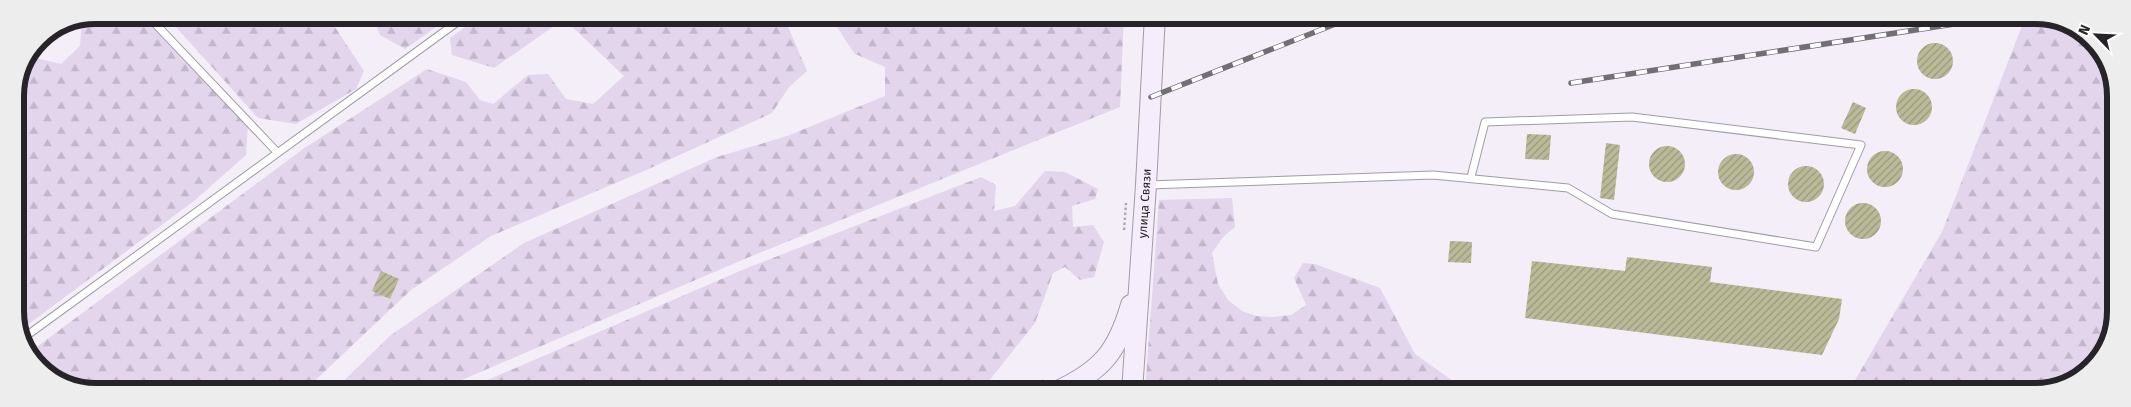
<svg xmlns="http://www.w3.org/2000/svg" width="2131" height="407" font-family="'Fira Sans',sans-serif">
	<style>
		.forest { fill: url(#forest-firs) }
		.building { fill: url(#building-hatch) }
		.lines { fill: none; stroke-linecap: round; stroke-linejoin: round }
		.lane-casing { stroke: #a19ba6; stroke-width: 9 }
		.secondary-casing { stroke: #a19ba6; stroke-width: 22 }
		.path { stroke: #ada9b1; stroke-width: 2.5; stroke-dasharray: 2.5 2.5; stroke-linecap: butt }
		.lane { stroke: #fff; stroke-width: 7 }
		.secondary { stroke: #f5edfc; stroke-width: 20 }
		.rail-casing { stroke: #726e75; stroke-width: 5.5 }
		.rail { stroke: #fff; stroke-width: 4; stroke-dasharray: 11; stroke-linecap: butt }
		.labels { text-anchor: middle; stroke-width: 4; stroke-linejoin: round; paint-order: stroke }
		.street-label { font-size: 12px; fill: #262428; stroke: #fff }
		.rim { fill: none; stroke: #262428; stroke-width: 6 }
	</style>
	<defs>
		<pattern id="forest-firs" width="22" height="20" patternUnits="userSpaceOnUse" patternTransform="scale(1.25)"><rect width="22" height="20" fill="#e2d5ec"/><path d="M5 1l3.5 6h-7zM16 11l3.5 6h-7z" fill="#c2b7ca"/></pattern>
		<pattern id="building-hatch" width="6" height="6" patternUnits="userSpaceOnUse" patternTransform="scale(1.25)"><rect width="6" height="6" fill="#bbba98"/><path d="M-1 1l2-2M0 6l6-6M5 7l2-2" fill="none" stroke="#98977c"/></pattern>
	</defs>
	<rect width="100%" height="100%" fill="#f4eef9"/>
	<path class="forest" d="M96 15H142L248 124 246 155 194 201 18 332 15 95 31 57 61 64 80 46 82 21Z
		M165 15H327L364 71 356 89 296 124 258 118Z
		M372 15H453L405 49 380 35Z
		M482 15H783L807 71 789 87 772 113 644 171 491 236 411 290 304 391H85L42 372 30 352 303 149 427 69 466 82 480 100 493 104 528 75 548 74 566 99 593 104 624 76 564 19 494 68 452 55 450 38Z
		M838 15H1124L1120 107 747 258 436 391H333L391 335 524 243 717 157 787 136 885 96V67L855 54 837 27Z
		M2025 18H2050L2092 38 2114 80 2115 322 2089 372 2040 392H1848L1942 232Z
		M1045 171 1065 172 1098 189 1095 199 1072 206 1073 227 1093 225 1104 242 1094 277 1080 280 1065 267 1053 273 1035 323 985 386 965 392 462 391 747 268 981 177 996 185 994 211 1015 206Z
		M1232 198 1235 227 1223 237 1212 253 1218 284 1228 300 1242 311 1256 316 1273 317 1291 315 1306 305 1294 278 1303 263 1315 264 1380 288 1415 354 1460 386 1462 392H1145L1159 200Z"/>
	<path class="building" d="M1917 61a18 18 0 1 1 36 0a18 18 0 1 1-36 0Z
		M1896 107a18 18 0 1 1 36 0a18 18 0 1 1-36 0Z
		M1853 102 1866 108 1855 134 1841 128Z
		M1527 134 1551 135 1549 160 1525 159Z
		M1606 143 1620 145 1614 200 1600 198Z
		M1649 164a18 18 0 1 1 36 0a18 18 0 1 1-36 0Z
		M1867 169a18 18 0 1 1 36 0a18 18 0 1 1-36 0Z
		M1718 172a18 18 0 1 1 36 0a18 18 0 1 1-36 0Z
		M1788 184a18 18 0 1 1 36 0a18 18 0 1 1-36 0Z
		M1845 221a18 18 0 1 1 36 0a18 18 0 1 1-36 0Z
		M1450 241 1472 242 1471 263 1448 262Z
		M1627 257 1712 267 1710 282 1842 299 1839 319 1822 355 1525 318 1532 261 1625 271Z
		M381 271 399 279 390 299 372 291Z"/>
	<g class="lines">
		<defs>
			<path id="lane" d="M147 15 277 152
				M1148 185 1433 175 1568 188 1612 214 1816 247 1861 145 1632 117 1485 122 1471 177
				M22 339 467 15"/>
			<g id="secondary">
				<path d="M1056 392C1101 371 1117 353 1131 305"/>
				<path id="s1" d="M1132 392 1146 185 1155 15"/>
			</g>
		</defs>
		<use href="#lane" class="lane-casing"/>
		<use href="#secondary" class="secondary-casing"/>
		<path class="path" d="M822 15 827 23
			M1124 230 1126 203
			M1015 392 1043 380"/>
		<use href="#lane" class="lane"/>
		<use href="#secondary" class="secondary"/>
		<defs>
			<path id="rail" d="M1571 83 2006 16
				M1151 97 1358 15"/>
		</defs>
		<use href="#rail" class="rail-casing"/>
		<use href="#rail" class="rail"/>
	</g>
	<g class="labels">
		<g class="street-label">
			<text dy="4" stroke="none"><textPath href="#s1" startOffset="189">улица Связи</textPath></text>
		</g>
	</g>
	<path d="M0 0H2131V407H0ZM96 24H2035A72 72 0 0 1 2107 96V311A72 72 0 0 1 2035 383H96A72 72 0 0 1 24 311V96A72 72 0 0 1 96 24Z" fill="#eeedee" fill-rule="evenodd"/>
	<path class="rim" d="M96 24H2035A72 72 0 0 1 2107 96V311A72 72 0 0 1 2035 383H96A72 72 0 0 1 24 311V96A72 72 0 0 1 96 24Z"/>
	<g transform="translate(2096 35) rotate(294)" stroke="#ffffff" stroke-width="4" paint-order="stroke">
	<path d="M0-4L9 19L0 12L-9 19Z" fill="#262428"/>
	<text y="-8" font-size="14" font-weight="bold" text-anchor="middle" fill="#262428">N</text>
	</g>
</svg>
